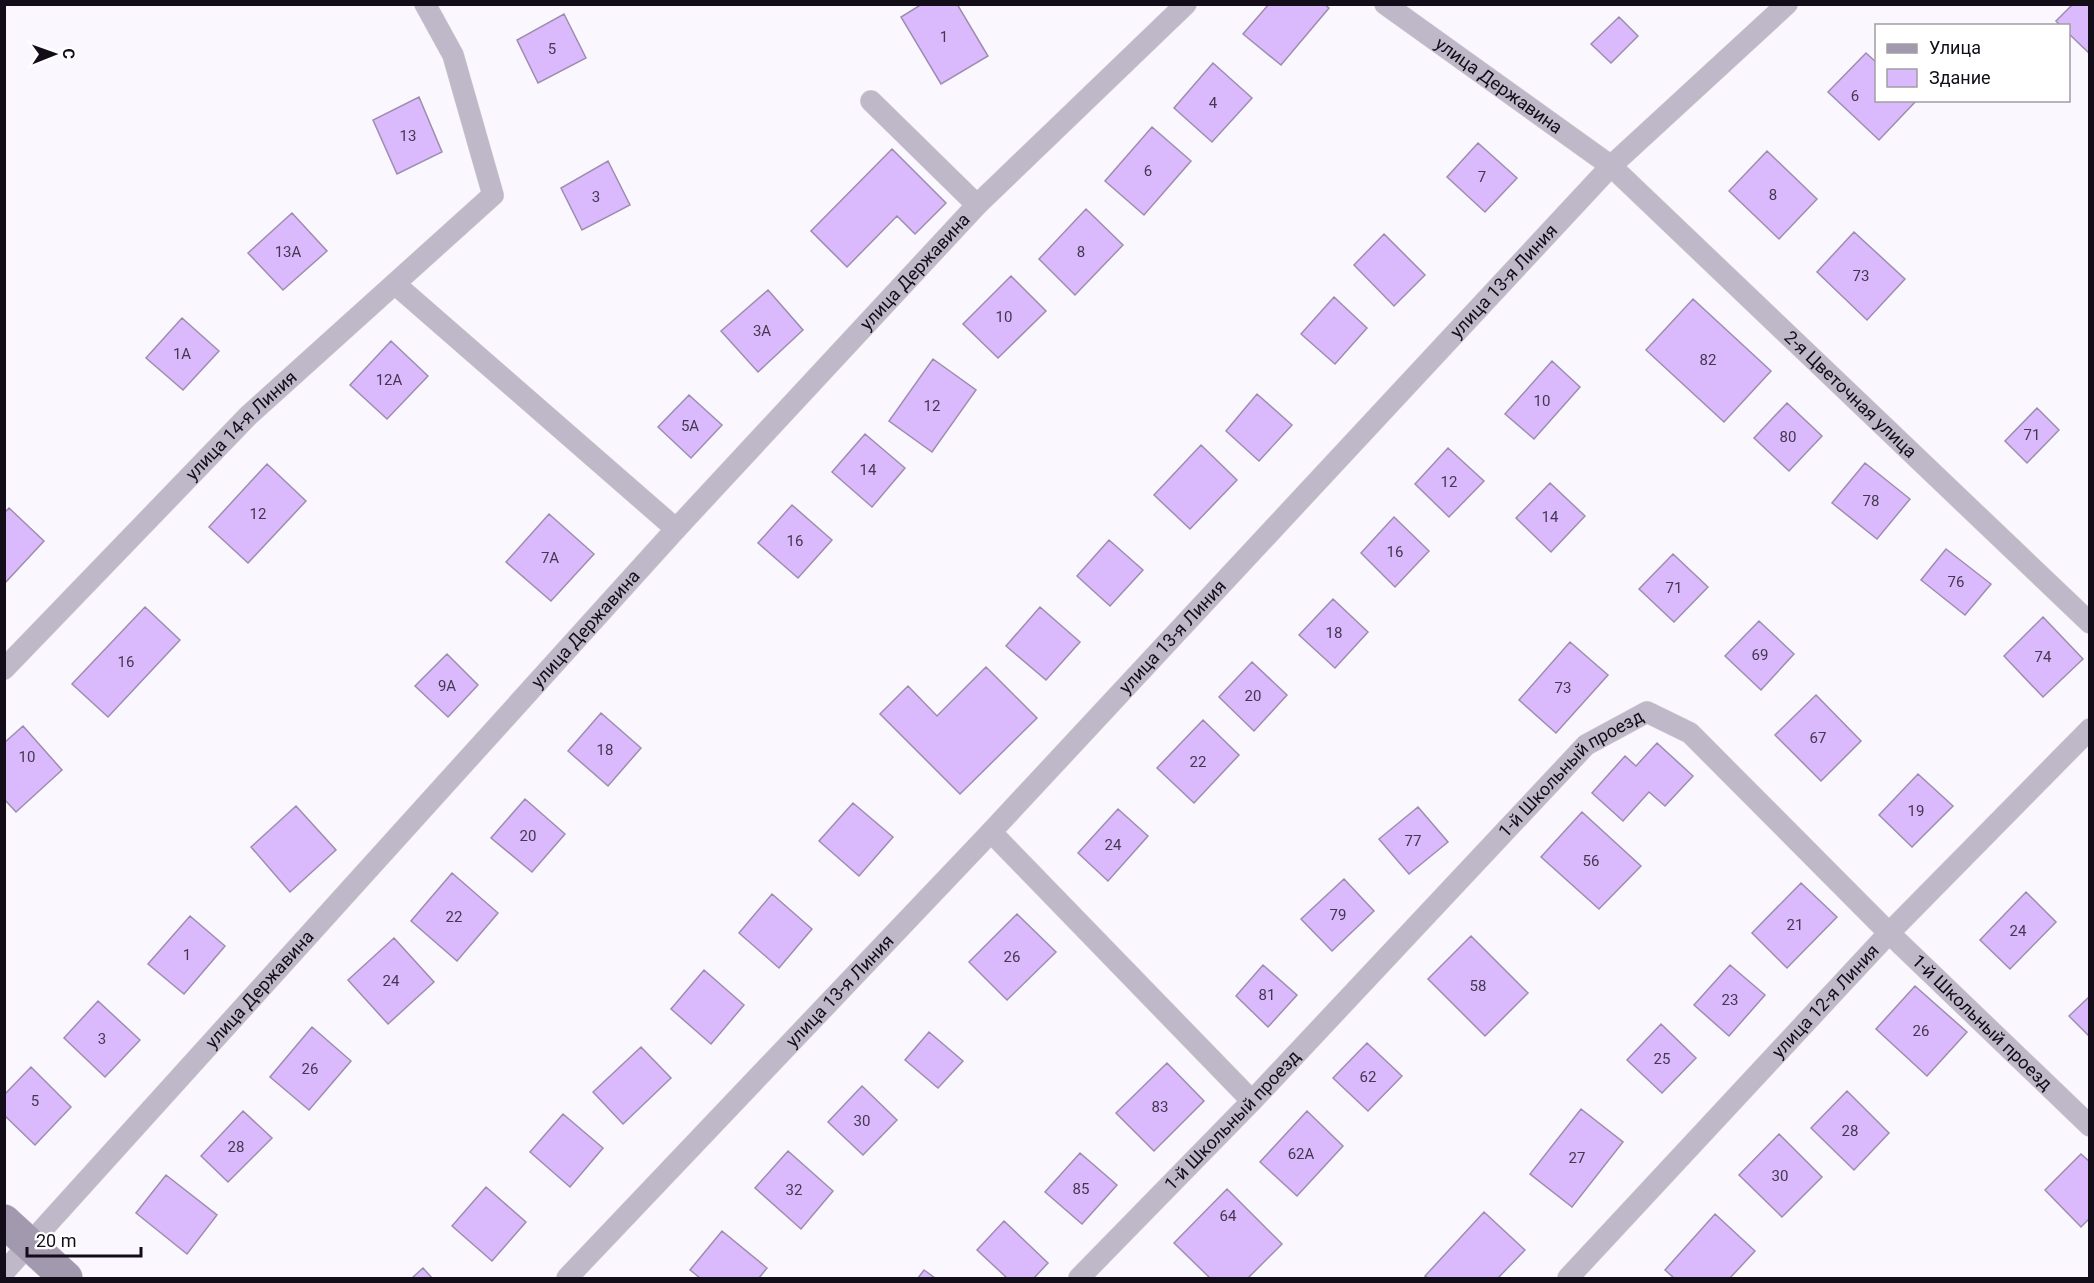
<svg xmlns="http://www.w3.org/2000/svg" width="2094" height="1283" font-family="Roboto,sans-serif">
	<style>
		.building { fill: #dab9fc; stroke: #9d8eae; stroke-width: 1.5 }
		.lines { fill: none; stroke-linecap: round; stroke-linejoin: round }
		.lane-casing { stroke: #d6d2d9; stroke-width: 22 }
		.secondary-casing { stroke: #d6d2d9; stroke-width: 34 }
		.lane { stroke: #bfb8c8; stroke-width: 21 }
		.secondary { stroke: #a399af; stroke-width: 33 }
		.labels { text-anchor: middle; stroke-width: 4.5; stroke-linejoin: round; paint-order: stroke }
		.number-label { font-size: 15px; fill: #443851 }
		.street-label { font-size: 18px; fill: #120d18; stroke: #fff }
	</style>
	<rect width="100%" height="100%" fill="#fbf7fe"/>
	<path class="building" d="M922 4H957L988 56 941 84 901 17Z
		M1269 4H1324L1329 8 1281 65 1243 34Z
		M2073 4H2090V54L2068 33V26H2061L2056 21Z
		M564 14 586 58 538 83 517 40Z
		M1619 17 1638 36 1611 63 1591 44Z
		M1866 53 1876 62V100H1917L1879 140 1828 92Z
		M1213 63 1252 98 1212 142 1174 108Z
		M419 97 442 152 397 174 373 120Z
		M1152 127 1191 161 1144 215 1105 181Z
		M1478 143 1517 178 1485 212 1447 177Z
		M892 149 946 203 915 234 897 216 847 267 811 231Z
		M1767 151 1817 199 1779 239 1729 191Z
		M608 161 630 205 582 230 561 188Z
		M1086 209 1123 245 1075 295 1039 259Z
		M292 213 327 251 283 290 248 253Z
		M1854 232 1905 279 1867 320 1817 272Z
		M1384 234 1425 275 1394 306 1354 265Z
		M1011 276 1046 311 998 358 963 324Z
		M768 290 803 330 758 372 721 331Z
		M1334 297 1367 328 1335 364 1301 334Z
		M1693 299 1771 371 1724 422 1646 350Z
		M182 318 219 351 183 390 146 358Z
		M391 341 428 376 387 419 350 385Z
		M933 359 976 390 932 452 889 421Z
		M1552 361 1580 387 1534 439 1505 414Z
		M1257 394 1292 425 1259 461 1226 431Z
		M689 395 722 425 691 458 658 427Z
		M1787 403 1822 436 1789 471 1754 438Z
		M2037 408 2059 430 2027 463 2005 441Z
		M865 434 905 468 872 507 832 472Z
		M1201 445 1237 480 1190 529 1154 495Z
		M1448 448 1484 481 1449 517 1415 484Z
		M1865 463 1910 499 1877 539 1832 503Z
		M267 464 306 501 248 563 209 527Z
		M1550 483 1585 516 1551 552 1516 518Z
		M792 505 832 540 798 578 758 543Z
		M9 508 44 541 4 584V513Z
		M549 514 594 554 551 601 506 562Z
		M1394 517 1429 551 1395 587 1361 553Z
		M1109 540 1143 570 1110 606 1077 576Z
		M1946 549 1991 584 1965 615 1921 580Z
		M1673 554 1708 587 1674 622 1639 589Z
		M1333 599 1368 632 1335 668 1299 635Z
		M145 607 180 640 108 717 72 684Z
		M1040 607 1080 642 1046 680 1006 646Z
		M2043 617 2083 659 2043 697 2004 656Z
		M1759 621 1794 654 1761 690 1725 656Z
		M1570 642 1608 675 1556 733 1519 700Z
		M447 654 478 685 448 717 415 686Z
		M1252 662 1287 695 1254 731 1219 697Z
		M986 667 1037 718 960 794 880 714 908 686 937 716Z
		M1816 695 1861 741 1821 781 1775 735Z
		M601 713 641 748 608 786 568 751Z
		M1203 720 1239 755 1194 803 1157 768Z
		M23 726 62 770 16 812 4 799V743Z
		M1657 743 1693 776 1665 806 1649 792 1623 821 1592 793 1625 756 1636 766Z
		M1918 774 1953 806 1912 847 1879 815Z
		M525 799 565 834 532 872 491 838Z
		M853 803 893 837 859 876 819 841Z
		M296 806 336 850 290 892 251 847Z
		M1418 807 1448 842 1409 874 1379 839Z
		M1118 809 1148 836 1108 881 1078 853Z
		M1582 812 1641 866 1599 909 1541 857Z
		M452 873 498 913 457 961 411 921Z
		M1344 879 1374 911 1332 951 1301 919Z
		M1801 883 1837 917 1787 968 1752 933Z
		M2026 892 2056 922 2010 969 1980 940Z
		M772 894 812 929 779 968 739 933Z
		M1017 914 1056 952 1007 1000 969 962Z
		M190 916 225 946 184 994 148 964Z
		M1471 936 1528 993 1485 1036 1428 979Z
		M394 938 434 982 388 1024 348 980Z
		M1263 965 1297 995 1268 1027 1236 996Z
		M1730 965 1765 995 1729 1036 1694 1005Z
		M704 970 744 1005 711 1044 671 1009Z
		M1915 986 1967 1032 1927 1076 1876 1029Z
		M2090 996V1037L2069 1016Z
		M98 1001 140 1040 105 1077 64 1038Z
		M1661 1024 1696 1058 1662 1093 1627 1060Z
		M312 1027 351 1061 309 1110 270 1077Z
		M929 1032 963 1061 938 1088 905 1060Z
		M1367 1043 1402 1076 1368 1111 1333 1078Z
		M641 1047 671 1078 623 1124 593 1092Z
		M1167 1063 1204 1101 1154 1151 1116 1113Z
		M31 1067 71 1107 35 1145 4 1115V1095Z
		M862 1086 897 1120 863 1155 828 1122Z
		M1847 1091 1889 1133 1854 1170 1811 1128Z
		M1581 1109 1623 1142 1572 1207 1530 1174Z
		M243 1111 272 1138 228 1182 201 1156Z
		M1307 1111 1343 1146 1297 1196 1260 1162Z
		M563 1114 603 1148 570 1187 530 1152Z
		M1779 1134 1822 1177 1782 1217 1739 1175Z
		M788 1151 833 1191 801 1229 755 1188Z
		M1080 1153 1117 1185 1082 1224 1045 1192Z
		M2081 1154 2090 1162V1218L2081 1227 2045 1190Z
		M166 1175 217 1215 187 1254 136 1213Z
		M486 1187 526 1222 492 1261 452 1226Z
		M1227 1189 1282 1244 1248 1278H1210L1174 1243Z
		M1484 1212 1525 1250 1498 1278H1428L1425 1276Z
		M1715 1214 1755 1251 1730 1278H1674L1665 1270Z
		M1004 1221 1048 1263 1034 1278H1007L977 1250Z
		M722 1231 767 1268 759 1278H700L690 1270Z
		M423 1268 432 1278H412Z
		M924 1270 935 1278H918Z"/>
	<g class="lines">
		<defs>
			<g id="lane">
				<path id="s1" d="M1385 4 1611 166 2090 623"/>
				<path d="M871 101 977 205"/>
				<path d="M395 284 676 529"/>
				<path id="s2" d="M4 669 249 415 493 195 453 55 425 4"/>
				<path d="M991 832 1252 1101"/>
				<path id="s3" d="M4 1272 676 529 977 205 1186 4"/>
				<path id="s4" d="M567 1278 991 832 1611 166 1787 4"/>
				<path id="s5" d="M1079 1278 1252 1101 1586 745 1647 712 1690 733 1889 933 2090 1126"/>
				<path id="s6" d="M1568 1278 1889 933 2090 729"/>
			</g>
			<path id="secondary" d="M4 1221 66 1278"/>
		</defs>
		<use href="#lane" class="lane-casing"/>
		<use href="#secondary" class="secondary-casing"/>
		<use href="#lane" class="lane"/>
		<use href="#secondary" class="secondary"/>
	</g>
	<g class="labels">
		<g class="number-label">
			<text x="944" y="42">1</text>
			<text x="552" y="54">5</text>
			<text x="1855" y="101">6</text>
			<text x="1213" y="108">4</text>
			<text x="408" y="141">13</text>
			<text x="1148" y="176">6</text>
			<text x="1482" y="182">7</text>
			<text x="1773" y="200">8</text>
			<text x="596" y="202">3</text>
			<text x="288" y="257">13А</text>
			<text x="1081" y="257">8</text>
			<text x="1861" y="281">73</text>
			<text x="1004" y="322">10</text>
			<text x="762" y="336">3А</text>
			<text x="182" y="359">1А</text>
			<text x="1708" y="365">82</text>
			<text x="389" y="385">12А</text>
			<text x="1542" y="406">10</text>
			<text x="932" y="411">12</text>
			<text x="690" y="431">5А</text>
			<text x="2032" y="440">71</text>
			<text x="1788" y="442">80</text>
			<text x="868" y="475">14</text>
			<text x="1449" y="487">12</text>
			<text x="1871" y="506">78</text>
			<text x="258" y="519">12</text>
			<text x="1550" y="522">14</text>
			<text x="795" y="546">16</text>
			<text x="1395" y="557">16</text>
			<text x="550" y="563">7А</text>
			<text x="1956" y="587">76</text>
			<text x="1674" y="593">71</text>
			<text x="1334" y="638">18</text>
			<text x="1760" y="660">69</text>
			<text x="2043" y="662">74</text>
			<text x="126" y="667">16</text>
			<text x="447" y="691">9А</text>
			<text x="1563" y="693">73</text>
			<text x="1253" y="701">20</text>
			<text x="1818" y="743">67</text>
			<text x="605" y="755">18</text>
			<text x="27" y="762">10</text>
			<text x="1198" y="767">22</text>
			<text x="1916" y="816">19</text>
			<text x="528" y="841">20</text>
			<text x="1413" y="846">77</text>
			<text x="1113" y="850">24</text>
			<text x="1591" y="866">56</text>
			<text x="1338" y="920">79</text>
			<text x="454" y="922">22</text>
			<text x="1795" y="930">21</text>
			<text x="2018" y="936">24</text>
			<text x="187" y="960">1</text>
			<text x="1012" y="962">26</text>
			<text x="391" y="986">24</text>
			<text x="1478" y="991">58</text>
			<text x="1267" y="1000">81</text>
			<text x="1730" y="1005">23</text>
			<text x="1921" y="1036">26</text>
			<text x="102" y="1044">3</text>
			<text x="1662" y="1064">25</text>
			<text x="310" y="1074">26</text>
			<text x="1368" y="1082">62</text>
			<text x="35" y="1106">5</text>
			<text x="1160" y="1112">83</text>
			<text x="862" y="1126">30</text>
			<text x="1850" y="1136">28</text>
			<text x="236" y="1152">28</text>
			<text x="1301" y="1159">62А</text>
			<text x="1577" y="1163">27</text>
			<text x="1780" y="1181">30</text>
			<text x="1081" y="1194">85</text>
			<text x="794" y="1195">32</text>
			<text x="1228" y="1221">64</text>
		</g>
		<g class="street-label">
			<text dy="6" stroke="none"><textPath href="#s1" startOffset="140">улица Державина</textPath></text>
			<text dy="6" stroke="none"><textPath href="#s3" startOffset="1353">улица Державина</textPath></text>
			<text dy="6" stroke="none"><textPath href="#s4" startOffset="1368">улица 13-я Линия</textPath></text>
			<text dy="6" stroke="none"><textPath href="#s1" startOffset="609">2-я Цветочная улица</textPath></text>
			<text dy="6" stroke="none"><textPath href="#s2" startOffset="340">улица 14-я Линия</textPath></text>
			<text dy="6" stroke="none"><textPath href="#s3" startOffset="867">улица Державина</textPath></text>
			<text dy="6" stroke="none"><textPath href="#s4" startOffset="882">улица 13-я Линия</textPath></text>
			<text dy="6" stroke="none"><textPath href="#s5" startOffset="706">1-й Школьный проезд</textPath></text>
			<text dy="6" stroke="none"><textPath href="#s3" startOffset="381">улица Державина</textPath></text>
			<text dy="6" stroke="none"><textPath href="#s4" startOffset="396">улица 13-я Линия</textPath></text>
			<text dy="6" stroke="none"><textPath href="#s6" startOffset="378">улица 12-я Линия</textPath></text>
			<text dy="6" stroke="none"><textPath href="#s5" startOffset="1264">1-й Школьный проезд</textPath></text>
			<text dy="6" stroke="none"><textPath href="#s5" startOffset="220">1-й Школьный проезд</textPath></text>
		</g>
	</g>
	<rect width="2094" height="1283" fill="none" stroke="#120d18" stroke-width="12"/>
	<rect x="1875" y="24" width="195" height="78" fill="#ffffff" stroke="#a09ea3" stroke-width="1.5"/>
	<rect x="1887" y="44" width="30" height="9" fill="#a399af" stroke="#a09ea3" stroke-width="1.5"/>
	<text x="1929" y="54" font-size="18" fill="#120d18">Улица</text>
	<rect x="1887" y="69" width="30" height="18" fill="#dab9fc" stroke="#a09ea3" stroke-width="1.5"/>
	<text x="1929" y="84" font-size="18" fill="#120d18">Здание</text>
	<g transform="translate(54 54) rotate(89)" stroke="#ffffff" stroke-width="4.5" paint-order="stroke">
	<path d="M0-4.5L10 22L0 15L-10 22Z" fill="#120d18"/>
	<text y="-9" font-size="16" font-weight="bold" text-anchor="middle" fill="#120d18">С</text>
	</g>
	<path d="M27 1247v9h114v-9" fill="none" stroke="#120d18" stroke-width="3"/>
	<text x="36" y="1247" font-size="18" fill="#120d18" stroke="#ffffff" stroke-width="4.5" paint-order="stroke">20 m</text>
</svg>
